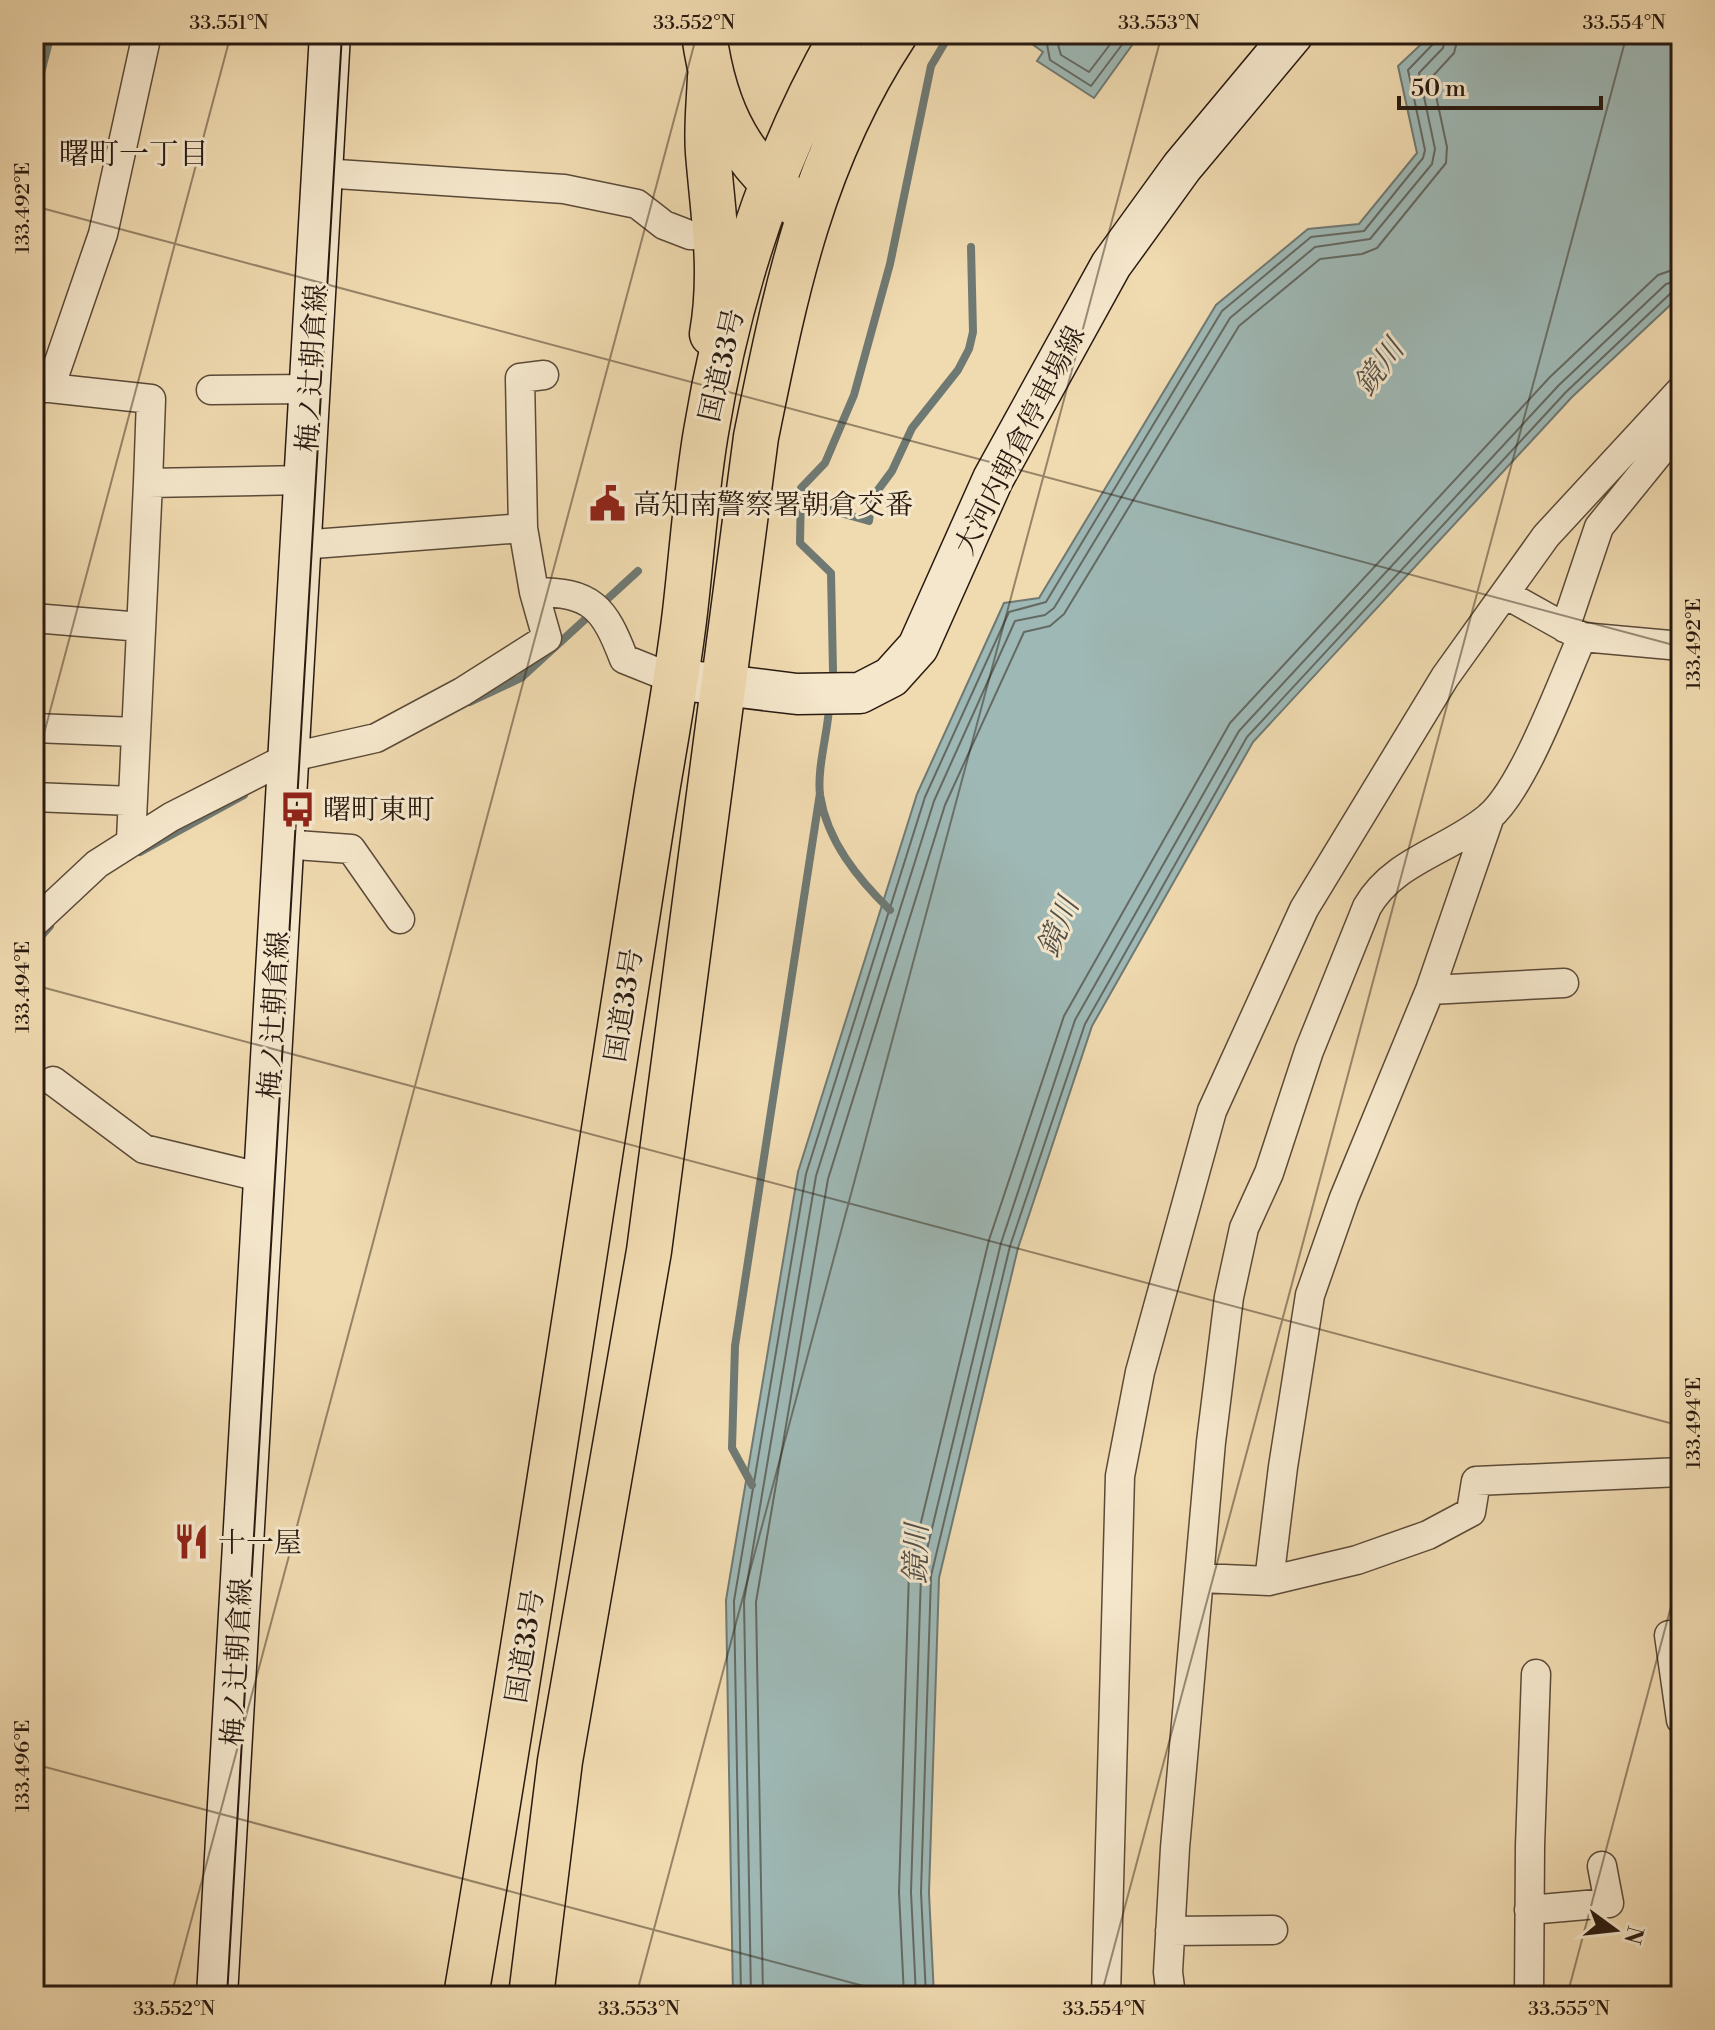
<svg xmlns="http://www.w3.org/2000/svg" width="1715" height="2030" font-family="'Libre Bodoni','Noto Serif JP',serif">
	<style>
		.water { fill: #9eb8b5; stroke: #6f7973; stroke-width: 2 }
		.lines { fill: none; stroke-linecap: round; stroke-linejoin: round }
		.shore { stroke: #646962; stroke-width: 2 }
		.stream { stroke: #6f7973; stroke-width: 8 }
		.street-casing { stroke: #5b4a38; stroke-width: 31 }
		.secondary-casing { stroke: #291a10; stroke-width: 43 }
		.primary-casing { stroke: #291a10; stroke-width: 47 }
		.highway-casing { stroke: #291a10; stroke-width: 47 }
		.street { stroke: #f5e7cc; stroke-width: 28 }
		.secondary { stroke: #f5e7cc; stroke-width: 40 }
		.primary { stroke: #f0dab0; stroke-width: 44 }
		.highway { stroke: #f0dab0; stroke-width: 44 }
		.tram { stroke: #291a10; stroke-width: 2 }
		.ticks { fill: none; stroke: #291a10; stroke-width: 2; stroke-opacity: 0.45 }
		.labels { text-anchor: middle; stroke-width: 6; stroke-linejoin: round; paint-order: stroke }
		.street-label { font-size: 28px; fill: #291a10; stroke: #f5e7cc }
		.poi-label { font-size: 28px; fill: #291a10; stroke: #f5e7cc; text-anchor: start }
		.neighbourhood-label { font-size: 30px; fill: #291a10; stroke: #f5e7cc }
		.water-label { font-size: 30px; font-style: italic; fill: #52514a; stroke: #f5e7cc }
		.neatline { fill: none; stroke: #291a10; stroke-width: 3 }
		.ticks-label { font-size: 20px; text-anchor: middle; fill: #291a10 }
	</style>
	<rect width="100%" height="100%" fill="#f0dab0"/>
	<filter id="stains"><feTurbulence type="fractalNoise" baseFrequency=".0025" numOctaves="4"/><feColorMatrix values="0 0 0 0 .2 0 0 0 0 .09 0 0 0 0 .02 0 0 0 .5 -.17"/></filter>
	<radialGradient id="worn" r=".72"><stop offset=".6" stop-color="#630" stop-opacity="0"/><stop offset="1" stop-color="#630" stop-opacity=".3"/></radialGradient>
	<path class="water" d="M1038 34H1140L1094 98 1037 61 1043 52 1032 44Z
		M1432 34H1681V295L1572 397 1253 742 1092 1026 1018 1248 939 1578 929 1893 934 1996H733L726 1600 798 1172 917 794 1004 603 1039 598 1216 305 1308 229 1359 224 1417 153 1398 66Z"/>
	<g class="lines">
		<path class="shore" d="M1045 34 1050 60 1091 86 1130 34
			M1055 34 1061 55 1089 72 1118 34
			M741 1996 734 1601 806 1174 925 797 1009 612 1046 602 1222 311 1311 237 1364 231 1423 158 1425 150 1408 70 1435 42 1436 34
			M751 1996 744 1601 816 1176 934 801 1015 621 1045 615 1054 608 1230 318 1315 247 1370 239 1432 164 1435 149 1419 73 1443 48 1446 34
			M763 1996 756 1602 828 1179 945 805 1024 632 1050 626 1064 614 1239 326 1320 259 1362 254 1377 248 1446 163 1447 147 1432 77 1454 53 1459 34
			M904 1996 899 1892 909 1572 989 1240 1064 1016 1230 723 1550 377 1658 275 1681 267
			M916 1996 911 1892 921 1574 1001 1243 1075 1020 1239 731 1559 385 1666 284 1681 280
			M926 1996 921 1892 931 1576 1010 1246 1085 1024 1247 737 1566 392 1672 292 1681 290"/>
		<path class="stream" d="M34 100 51 34
			M802 502 869 521 872 498 892 471 912 428 958 370 969 349 973 332 971 247
			M833 671 831 573 800 543 801 488 825 463 854 395 890 264 931 66 950 34
			M470 702 521 678 638 571
			M829 709C827 736 817 769 820 795 827 841 858 879 890 910
			M140 852 244 795
			M34 944 50 926
			M752 1485 732 1448 735 1346 820 793"/>
		<defs>
			<path id="street" d="M322 173 564 189 637 204 664 225 690 235 718 236
				M34 388H50L103 234 147 34
				M50 388 151 399 148 483 304 480
				M211 390 310 389
				M523 528 520 378 544 375
				M300 545 523 528 534 592C592 592 604 607 624 659L674 679
				M1505 594 1582 637
				M34 618 141 627
				M1565 628 1599 527 1681 426
				M34 728 136 732
				M34 797 132 801
				M131 840 148 483
				M282 844 351 849 400 919
				M34 923 97 864 171 817 287 758 376 738 462 692 547 638 534 592
				M1430 990 1564 983
				M53 1081 144 1149 264 1178
				M1201 1578 1269 1581 1357 1560 1428 1535 1471 1512 1476 1481 1681 1472
				M1269 1581 1283 1467 1310 1295 1344 1198 1430 990 1490 816
				M1669 1635 1681 1720
				M1529 1910 1609 1903 1602 1866
				M1170 1931 1273 1930
				M1106 1996 1120 1476 1140 1372 1212 1111 1304 909 1445 677 1546 536 1681 390
				M1171 1996 1168 1972 1175 1848 1211 1442 1229 1297 1244 1228 1269 1173 1309 1051 1367 907C1394 860 1449 851 1489 817 1524 787 1562 682 1582 637L1681 646
				M1529 1996 1530 1846 1536 1674"/>
			<path id="secondary" d="M674 679 797 694 860 693 891 677 918 647 993 479 1111 265 1182 167 1293 34
				M217 1996 330 34"/>
			<path id="primary" d="M704 34C715 115 742 164 807 213
				M710 77C709 102 706 128 708 153 713 215 723 271 712 334"/>
			<path id="highway" d="M466 1996C534 1595 593 1193 657 791 667 732 678 672 685 612 692 552 696 491 706 432 729 293 773 156 843 34
				M531 1996 560 1761 649 1251 756 437C786 290 811 162 895 34"/>
		</defs>
		<use href="#street" class="street-casing"/>
		<use href="#secondary" class="secondary-casing"/>
		<use href="#primary" class="primary-casing"/>
		<use href="#highway" class="highway-casing"/>
		<use href="#street" class="street"/>
		<use href="#secondary" class="secondary"/>
		<use href="#primary" class="primary"/>
		<use href="#highway" class="highway"/>
		<path class="tram" d="M227 1996 342 34"/>
	</g>
	<path class="ticks" d="M34 206 1681 647M34 771 231 34M34 985 1681 1426M34 1764 901 1996M171 1996 697 34M636 1996 1162 34M1101 1996 1627 34M1567 1996 1681 1569"/>
	<defs>
		<symbol id="civic-bare" viewBox="-9 -9 18 18"><path d="M-.6-6.5H3V-4.5H.6V-3L4-1V1h2V6H-6V1h2V-1L-.6-3ZM-1.2 2.5V6h2.4V2.5Z" fill="#8f2418" stroke="#f5e7cc" stroke-width="2.5" paint-order="stroke"/></symbol>
		<symbol id="bus-bare" viewBox="-9 -9 18 18"><path d="M-5-6H5V4H4V6H2V4H-2V6H-4V4H-5ZM-3.5-4V0h7V-4ZM-3.5 1.2v1.5H-2V1.2ZM2 1.2v1.5H3.5V1.2Z" fill="#8f2418" stroke="#f5e7cc" stroke-width="2.5" paint-order="stroke"/></symbol>
		<symbol id="restaurant-bare" viewBox="-9 -9 18 18"><path d="M-5-6h1v4h1v-4h1v4h1v-4h1v5L-1.5 .5V6h-2V.5L-5-1ZM5-6V6H3V1.5H1.5Q1.5-4 5-6Z" fill="#8f2418" stroke="#f5e7cc" stroke-width="2.5" paint-order="stroke"/></symbol>
	</defs>
	<g fill-rule="evenodd">
		<use href="#civic-bare" x="582" y="478" width="51" height="51"/>
		<use href="#bus-bare" x="272" y="784" width="51" height="51"/>
		<use href="#restaurant-bare" x="166" y="1516" width="51" height="51"/>
	</g>
	<g class="labels">
		<g class="street-label">
			<text transform="translate(721 365) rotate(-77)" y="10">国道33号</text>
			<text transform="translate(311 368) rotate(-87)" y="10">梅ノ辻朝倉線</text>
			<text transform="translate(1019 440) rotate(-63)" y="10">大河内朝倉停車場線</text>
			<text transform="translate(623 1005) rotate(-81)" y="10">国道33号</text>
			<text transform="translate(273 1015) rotate(-87)" y="10">梅ノ辻朝倉線</text>
			<text transform="translate(524 1646) rotate(-81)" y="10">国道33号</text>
			<text transform="translate(236 1662) rotate(-87)" y="10">梅ノ辻朝倉線</text>
		</g>
		<g class="poi-label">
			<text x="633" y="514">高知南警察署朝倉交番</text>
			<text x="323" y="819">曙町東町</text>
			<text x="218" y="1552">十一屋</text>
		</g>
		<g class="neighbourhood-label">
			<text x="134" y="164">曙町一丁目</text>
		</g>
		<g class="water-label">
			<text transform="translate(1379 367) rotate(-53)" y="10">鏡川</text>
			<text transform="translate(1058 927) rotate(-67)" y="10">鏡川</text>
			<text transform="translate(916 1554) rotate(-88)" y="10">鏡川</text>
		</g>
	</g>
	<rect width="1715" height="2030" fill="none" stroke="#f0dab0" stroke-width="88"/>
	<g transform="translate(1615 1930) rotate(105)" stroke="#f5e7cc" stroke-width="6" paint-order="stroke">
	<path d="M0-6L14 30L0 20L-14 30Z" fill="#291a10"/>
	<text y="-12" font-size="22" font-weight="bold" text-anchor="middle" fill="#291a10">N</text>
	</g>
	<path d="M1399 96v12h202v-12" fill="none" stroke="#291a10" stroke-width="4"/>
	<text x="1411" y="96" font-size="24" fill="#291a10" stroke="#f5e7cc" stroke-width="6" paint-order="stroke">50 m</text>
	<rect x="44" y="44" width="1627" height="1942" class="neatline"/>
	<g class="ticks-label">
		<text x="229" y="29">33.551°N</text>
		<text x="694" y="29">33.552°N</text>
		<text x="1159" y="29">33.553°N</text>
		<text x="1624" y="29">33.554°N</text>
		<text transform="translate(22 208) rotate(-90)" y="7">133.492°E</text>
		<text transform="translate(1693 644) rotate(-90)" y="7">133.492°E</text>
		<text transform="translate(22 987) rotate(-90)" y="7">133.494°E</text>
		<text transform="translate(1693 1423) rotate(-90)" y="7">133.494°E</text>
		<text transform="translate(22 1766) rotate(-90)" y="7">133.496°E</text>
		<text x="174" y="2015">33.552°N</text>
		<text x="639" y="2015">33.553°N</text>
		<text x="1104" y="2015">33.554°N</text>
		<text x="1569" y="2015">33.555°N</text>
	</g>
	<rect width="100%" height="100%" filter="url(#stains)"/>
	<rect width="100%" height="100%" fill="url(#worn)"/>
</svg>
